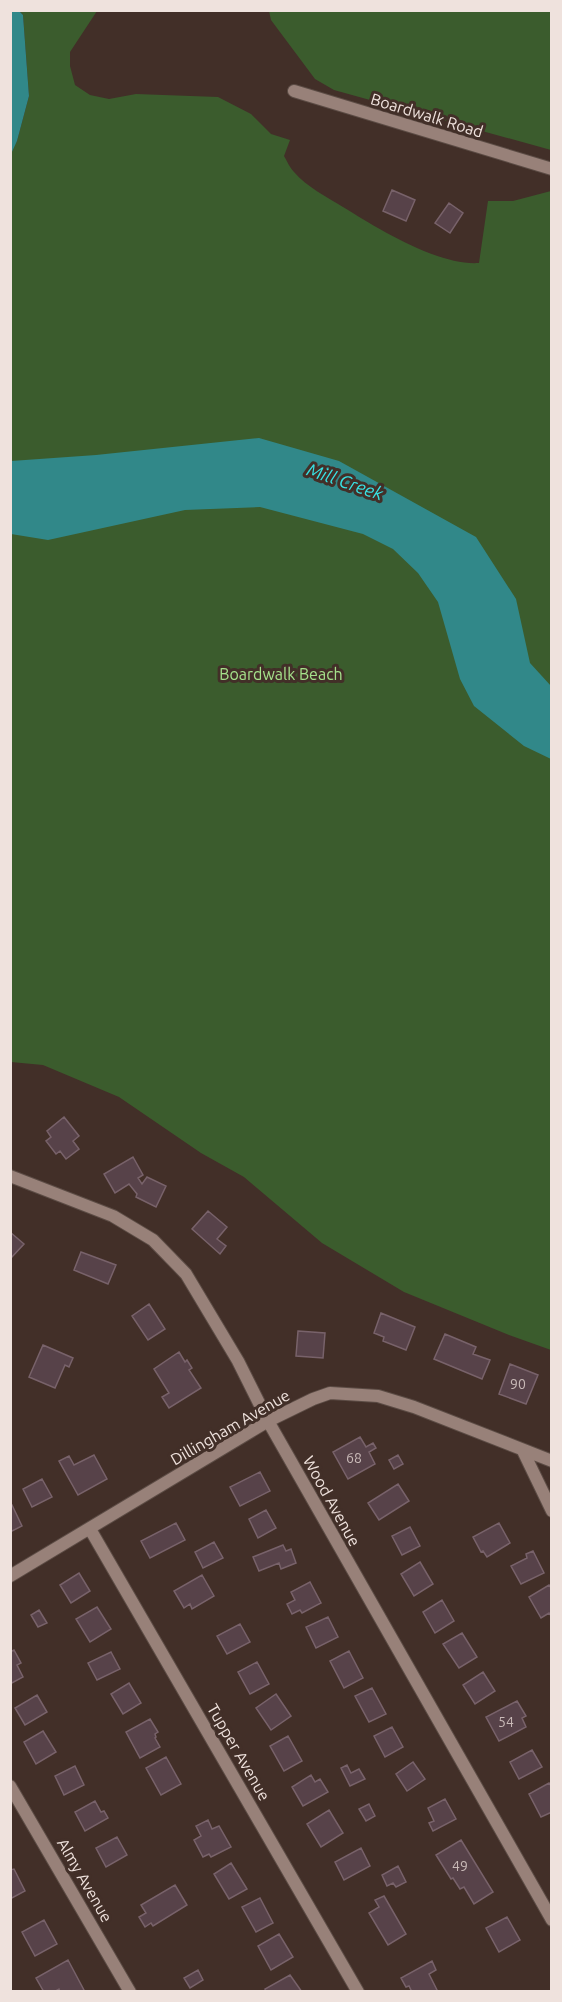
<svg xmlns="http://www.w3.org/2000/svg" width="562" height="2002" font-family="Ubuntu,sans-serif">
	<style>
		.green { fill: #3b5c2d }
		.water { fill: #318889 }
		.building { fill: #574249; stroke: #78626a; stroke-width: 1.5 }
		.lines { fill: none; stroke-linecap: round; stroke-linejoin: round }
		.street-casing { stroke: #5c4c45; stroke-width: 14 }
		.street { stroke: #988179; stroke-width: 12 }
		.labels { text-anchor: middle; stroke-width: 6; stroke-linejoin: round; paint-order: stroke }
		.number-label { font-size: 14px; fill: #c9bab8 }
		.street-label { font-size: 16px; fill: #efe2dd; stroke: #422f28 }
		.park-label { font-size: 16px; fill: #a5e28b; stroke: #422f28 }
		.water-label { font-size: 18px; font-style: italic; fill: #38e2e4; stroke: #422f28 }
	</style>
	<rect width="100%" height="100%" fill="#422f28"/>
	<path class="green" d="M19 11H97L70 52V66L75 85 90 95 109 99 136 94 218 97 251 114 271 134 290 140 284 156C287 161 290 168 294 172 307 187 327 197 343 207 377 228 438 266 479 263L488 201H513L551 191V1350L509 1335 404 1292 322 1243 244 1177 201 1153 119 1097 43 1065 11 1062 10 154 17 141 29 96 23 15Z
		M269 11H551V150L334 90 315 79 271 20Z"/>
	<path class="water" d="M11 10 19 11 23 15 29 96 17 141 11 154Z
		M259 438 339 461 476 537 516 599 530 663 551 686V759L524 746 474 706 460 679 438 602 418 573 393 549 363 534 260 507 185 510 48 540 11 534V461L96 455Z"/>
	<path class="building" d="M392 190 415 200 406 221 383 211Z
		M449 203 463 213 450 233 435 223Z
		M64 1117 79 1136 73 1141 79 1149 66 1159 60 1151 56 1154 46 1141 51 1137 47 1131Z
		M133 1157 143 1175 138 1178 142 1184 147 1177 166 1186 156 1207 136 1197 137 1194 129 1184 115 1193 104 1174Z
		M208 1211 227 1227 217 1239 226 1246 220 1254 192 1229Z
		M10 1232 24 1244 10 1259Z
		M81 1252 116 1265 108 1284 74 1270Z
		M149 1304 165 1329 148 1340 132 1316Z
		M381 1313 415 1327 406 1350 383 1341 384 1337 374 1333Z
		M298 1331 325 1333 323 1358 296 1356Z
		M445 1334 476 1347 473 1354 490 1360 482 1379 434 1359Z
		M43 1345 73 1358 69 1367 65 1365 55 1388 29 1377Z
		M179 1352 185 1362 187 1360 192 1368 189 1370 201 1388 169 1408 162 1397 169 1393 154 1369Z
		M510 1364 538 1375 526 1404 499 1394Z
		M360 1437 366 1447 373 1443 376 1448 369 1452 375 1464 348 1479 333 1452Z
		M94 1455 107 1479 78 1495 59 1461 69 1456 74 1465Z
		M398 1455 403 1464 394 1469 389 1460Z
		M260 1472 270 1491 240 1506 230 1487Z
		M42 1479 52 1497 32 1507 23 1489Z
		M398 1484 409 1501 379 1520 368 1503Z
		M12 1505 22 1526 10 1532V1506Z
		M266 1510 276 1528 258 1538 249 1519Z
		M176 1523 185 1540 150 1558 141 1541Z
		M499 1523 510 1543 487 1557 483 1551 481 1552 473 1537Z
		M410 1527 420 1546 402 1555 392 1536Z
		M214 1542 223 1558 203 1568 195 1552Z
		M283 1545 286 1551 291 1549 296 1563 281 1569 279 1563 259 1571 253 1557Z
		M533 1551 544 1573 521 1584 511 1566 527 1558 526 1554Z
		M420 1562 433 1584 414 1596 401 1574Z
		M79 1573 90 1591 71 1603 60 1585Z
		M202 1575 214 1596 192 1609 190 1604 184 1608 174 1591Z
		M310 1582 321 1603 302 1613 300 1610 292 1614 287 1604 295 1600 291 1592Z
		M549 1585 552 1589V1617L549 1613 541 1618 529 1597Z
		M442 1600 454 1621 435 1633 423 1612Z
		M97 1607 111 1629 90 1642 76 1619Z
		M39 1610 47 1623 38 1627 31 1615Z
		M328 1617 338 1637 316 1648 306 1627Z
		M240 1624 250 1642 227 1654 217 1636Z
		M462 1633 477 1657 459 1668 443 1644Z
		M14 1650 21 1663 17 1665 23 1677 10 1684V1652Z
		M349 1651 363 1678 344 1688 330 1661Z
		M111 1652 120 1669 97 1680 88 1663Z
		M257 1662 269 1684 250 1694 238 1672Z
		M483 1672 495 1691 475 1704 463 1685Z
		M129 1683 141 1703 123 1714 111 1694Z
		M372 1688 386 1714 369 1722 355 1696Z
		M276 1694 291 1716 271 1730 256 1708Z
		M37 1695 47 1712 25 1725 15 1708Z
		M517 1701 526 1716 522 1718 526 1727 499 1741 486 1717Z
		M150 1719 158 1732 155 1734 156 1737 155 1738 160 1747 140 1758 126 1732Z
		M392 1727 403 1747 385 1757 374 1736Z
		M43 1731 56 1752 36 1764 24 1742Z
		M288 1736 302 1761 284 1771 270 1746Z
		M532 1750 542 1767 519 1779 510 1762Z
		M166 1757 181 1784 161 1795 146 1768Z
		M413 1762 425 1779 407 1791 396 1774Z
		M347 1765 351 1773 359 1769 365 1779 350 1786 341 1768Z
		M75 1766 84 1785 64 1795 55 1776Z
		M311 1775 315 1782 320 1779 328 1792 303 1806 292 1787Z
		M549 1783 552 1787V1812L541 1817 529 1794Z
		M445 1799 456 1819 433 1831 429 1823 434 1821 428 1808Z
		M95 1801 101 1812 104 1811 108 1818 85 1831 75 1812Z
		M369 1804 375 1816 366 1821 359 1809Z
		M329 1810 343 1833 321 1847 307 1824Z
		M208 1820 212 1829 219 1826 231 1847 211 1857 209 1854 203 1857 194 1840 201 1836 196 1826Z
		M117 1837 127 1855 106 1867 96 1848Z
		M461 1840 493 1892 474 1904 464 1887 460 1889 453 1878 451 1879 436 1855Z
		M361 1848 370 1866 344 1880 335 1862Z
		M231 1863 247 1889 229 1899 214 1874Z
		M398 1866 406 1882 396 1887 393 1883 387 1886 382 1875Z
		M14 1869 25 1891 10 1899V1870Z
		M175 1885 187 1905 153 1926 151 1923 145 1927 139 1917 146 1913 141 1905Z
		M384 1896 406 1934 388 1945 369 1913 379 1907 375 1900Z
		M260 1898 273 1923 256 1932 242 1907Z
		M507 1917 520 1940 499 1952 486 1928Z
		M44 1920 57 1944 35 1956 22 1932Z
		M279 1934 293 1957 271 1970 258 1946Z
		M68 1960 85 1992H60L59 1989 54 1992H44L36 1978Z
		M432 1961 436 1970 429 1974 438 1992H412L409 1986 406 1987 401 1978Z
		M198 1970 203 1980 190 1988 184 1978Z
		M290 1975 302 1992H266L265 1989Z"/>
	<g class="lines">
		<defs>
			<path id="street" d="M294 91 552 169
				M10 1176 113 1216 153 1240 186 1274 238 1361 268 1421 552 1920
				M523 1451 552 1511
				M90 1529 358 1992
				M10 1576 268 1421 313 1399 330 1393 378 1396 414 1407 552 1461
				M10 1786 130 1992"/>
		</defs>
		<use href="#street" class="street-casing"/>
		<use href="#street" class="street"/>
	</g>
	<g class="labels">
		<g class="number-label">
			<text x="518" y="1389">90</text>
			<text x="354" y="1463">68</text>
			<text x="506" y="1727">54</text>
			<text x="460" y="1871">49</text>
		</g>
		<g class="street-label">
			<text transform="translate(427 115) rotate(17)" y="6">Boardwalk Road</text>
			<text transform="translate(230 1427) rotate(-30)" y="6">Dillingham Avenue</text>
			<text transform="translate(332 1501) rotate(61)" y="6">Wood Avenue</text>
			<text transform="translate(239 1752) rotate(60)" y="6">Tupper Avenue</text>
			<text transform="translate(85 1880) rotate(60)" y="6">Almy Avenue</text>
		</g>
		<g class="park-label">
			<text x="281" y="680">Boardwalk Beach</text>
		</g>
		<g class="water-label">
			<text transform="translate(345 482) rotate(19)" y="6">Mill Creek</text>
		</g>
	</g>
	<rect width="562" height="2002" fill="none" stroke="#efe2dd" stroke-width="24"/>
</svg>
